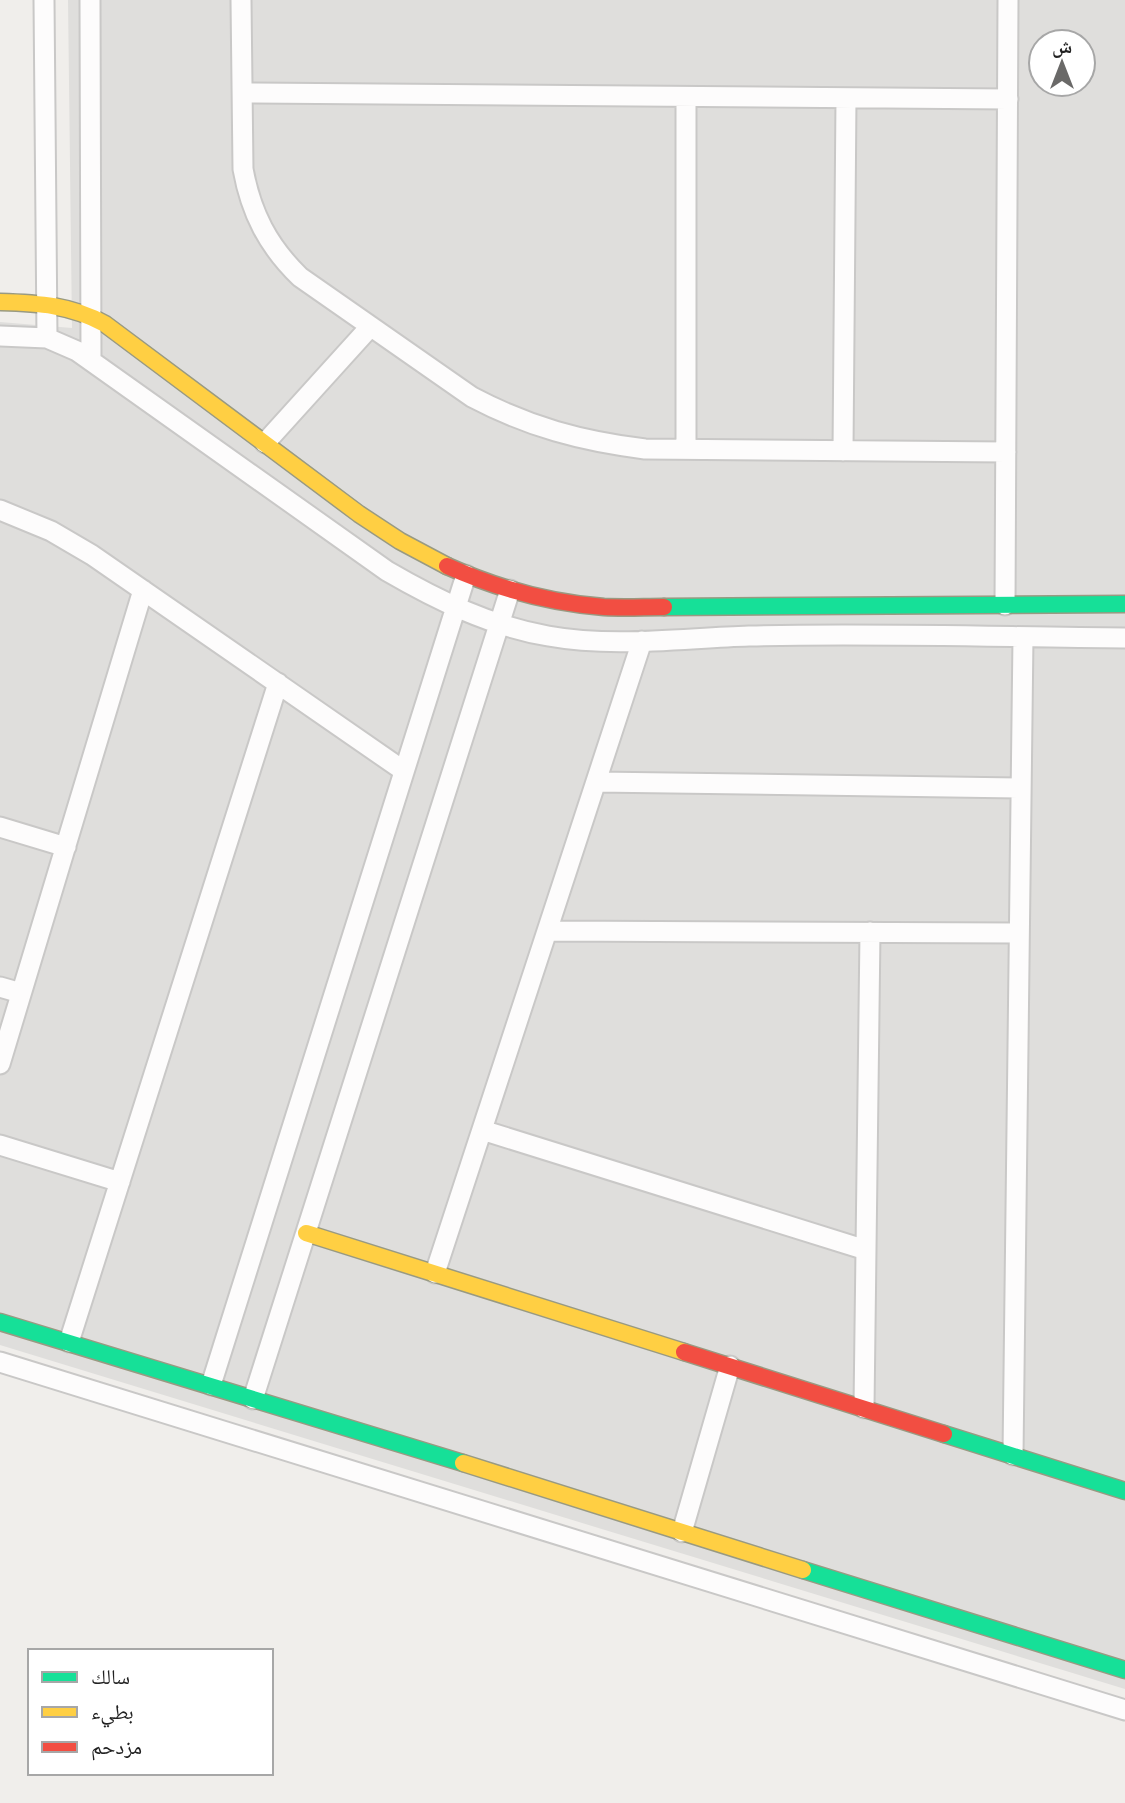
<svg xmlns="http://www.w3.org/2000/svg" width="1125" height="1803" font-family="'Noto Sans','Noto Naskh Arabic',sans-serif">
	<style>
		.residential { fill: #dfdedc; fill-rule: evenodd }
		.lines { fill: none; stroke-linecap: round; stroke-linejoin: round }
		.street-casing { stroke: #c9c8c7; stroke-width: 23 }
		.fast-casing { stroke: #999a82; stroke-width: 19 }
		.slow-casing { stroke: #999a82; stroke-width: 19 }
		.jam-casing { stroke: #999a82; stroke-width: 19 }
		.street { stroke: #fdfcfc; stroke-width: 19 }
		.fast { stroke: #16e098; stroke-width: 16 }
		.slow { stroke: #ffcf43; stroke-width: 16 }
		.jam { stroke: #f24e42; stroke-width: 16 }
	</style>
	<rect width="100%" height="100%" fill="#f0eeeb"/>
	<path class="residential" d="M68 0H1125V1689L0 1345V322L72 328ZM1041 42H1083V84H1041Z"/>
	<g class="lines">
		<defs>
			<path id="street" d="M44 0 47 338
				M90 0 91 360
				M241 0 243 169C251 213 268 246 300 277L472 397C529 427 581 441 645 449L1006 452
				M243 93 1008 99
				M686 97V449
				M0 336 47 338 77 351 387 571C437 600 490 626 548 636 614 648 683 638 749 636 874 633 1000 637 1125 638
				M265 443 370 327
				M843 451 846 98
				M0 510 51 531 92 555 404 771
				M1005 605 1008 0
				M596 782 1021 788
				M0 827 66 847
				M547 931 1019 933
				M0 987 21 993
				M0 1064 143 590
				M482 1130 866 1250
				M0 1145 120 1182
				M435 1273 642 641
				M69 1342 278 683
				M0 1362 1125 1710
				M211 1385 466 575
				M253 1399 510 590
				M864 1408 870 932
				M1013 1455 1023 637
				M682 1532 730 1366"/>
			<path id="fast" d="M664 607 1125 604
				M0 1322 463 1463
				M944 1434 1125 1491
				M803 1570 1125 1670"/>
			<path id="slow" d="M0 302C38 303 71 305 105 324L359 514 400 541 447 566
				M306 1233 684 1352
				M463 1463 803 1570"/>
			<path id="jam" d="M447 566C496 588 550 603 604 607 624 608 644 607 664 607
				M684 1352 944 1434"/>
		</defs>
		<use href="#street" class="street-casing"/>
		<use href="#fast" class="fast-casing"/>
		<use href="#slow" class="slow-casing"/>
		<use href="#jam" class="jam-casing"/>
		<use href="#street" class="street"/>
		<use href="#fast" class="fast"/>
		<use href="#slow" class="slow"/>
		<use href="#jam" class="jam"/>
	</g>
	<rect x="28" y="1649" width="245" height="126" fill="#ffffff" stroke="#a7a7a7" stroke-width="2"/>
	<rect x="42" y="1672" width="35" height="10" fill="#16e098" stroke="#a7a7a7" stroke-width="2"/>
	<text x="91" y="1684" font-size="21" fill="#222222">سالك</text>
	<rect x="42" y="1707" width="35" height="10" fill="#ffcf43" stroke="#a7a7a7" stroke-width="2"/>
	<text x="91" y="1719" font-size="21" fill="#222222">بطيء</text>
	<rect x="42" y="1742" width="35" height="10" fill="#f24e42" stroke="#a7a7a7" stroke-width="2"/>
	<text x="91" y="1754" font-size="21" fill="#222222">مزدحم</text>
	<g transform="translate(1062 63)"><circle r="33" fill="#ffffff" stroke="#a7a7a7" stroke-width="2"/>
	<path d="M0-5L12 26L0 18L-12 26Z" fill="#6a6968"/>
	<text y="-10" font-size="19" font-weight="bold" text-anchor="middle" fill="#222222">ش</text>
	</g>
</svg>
